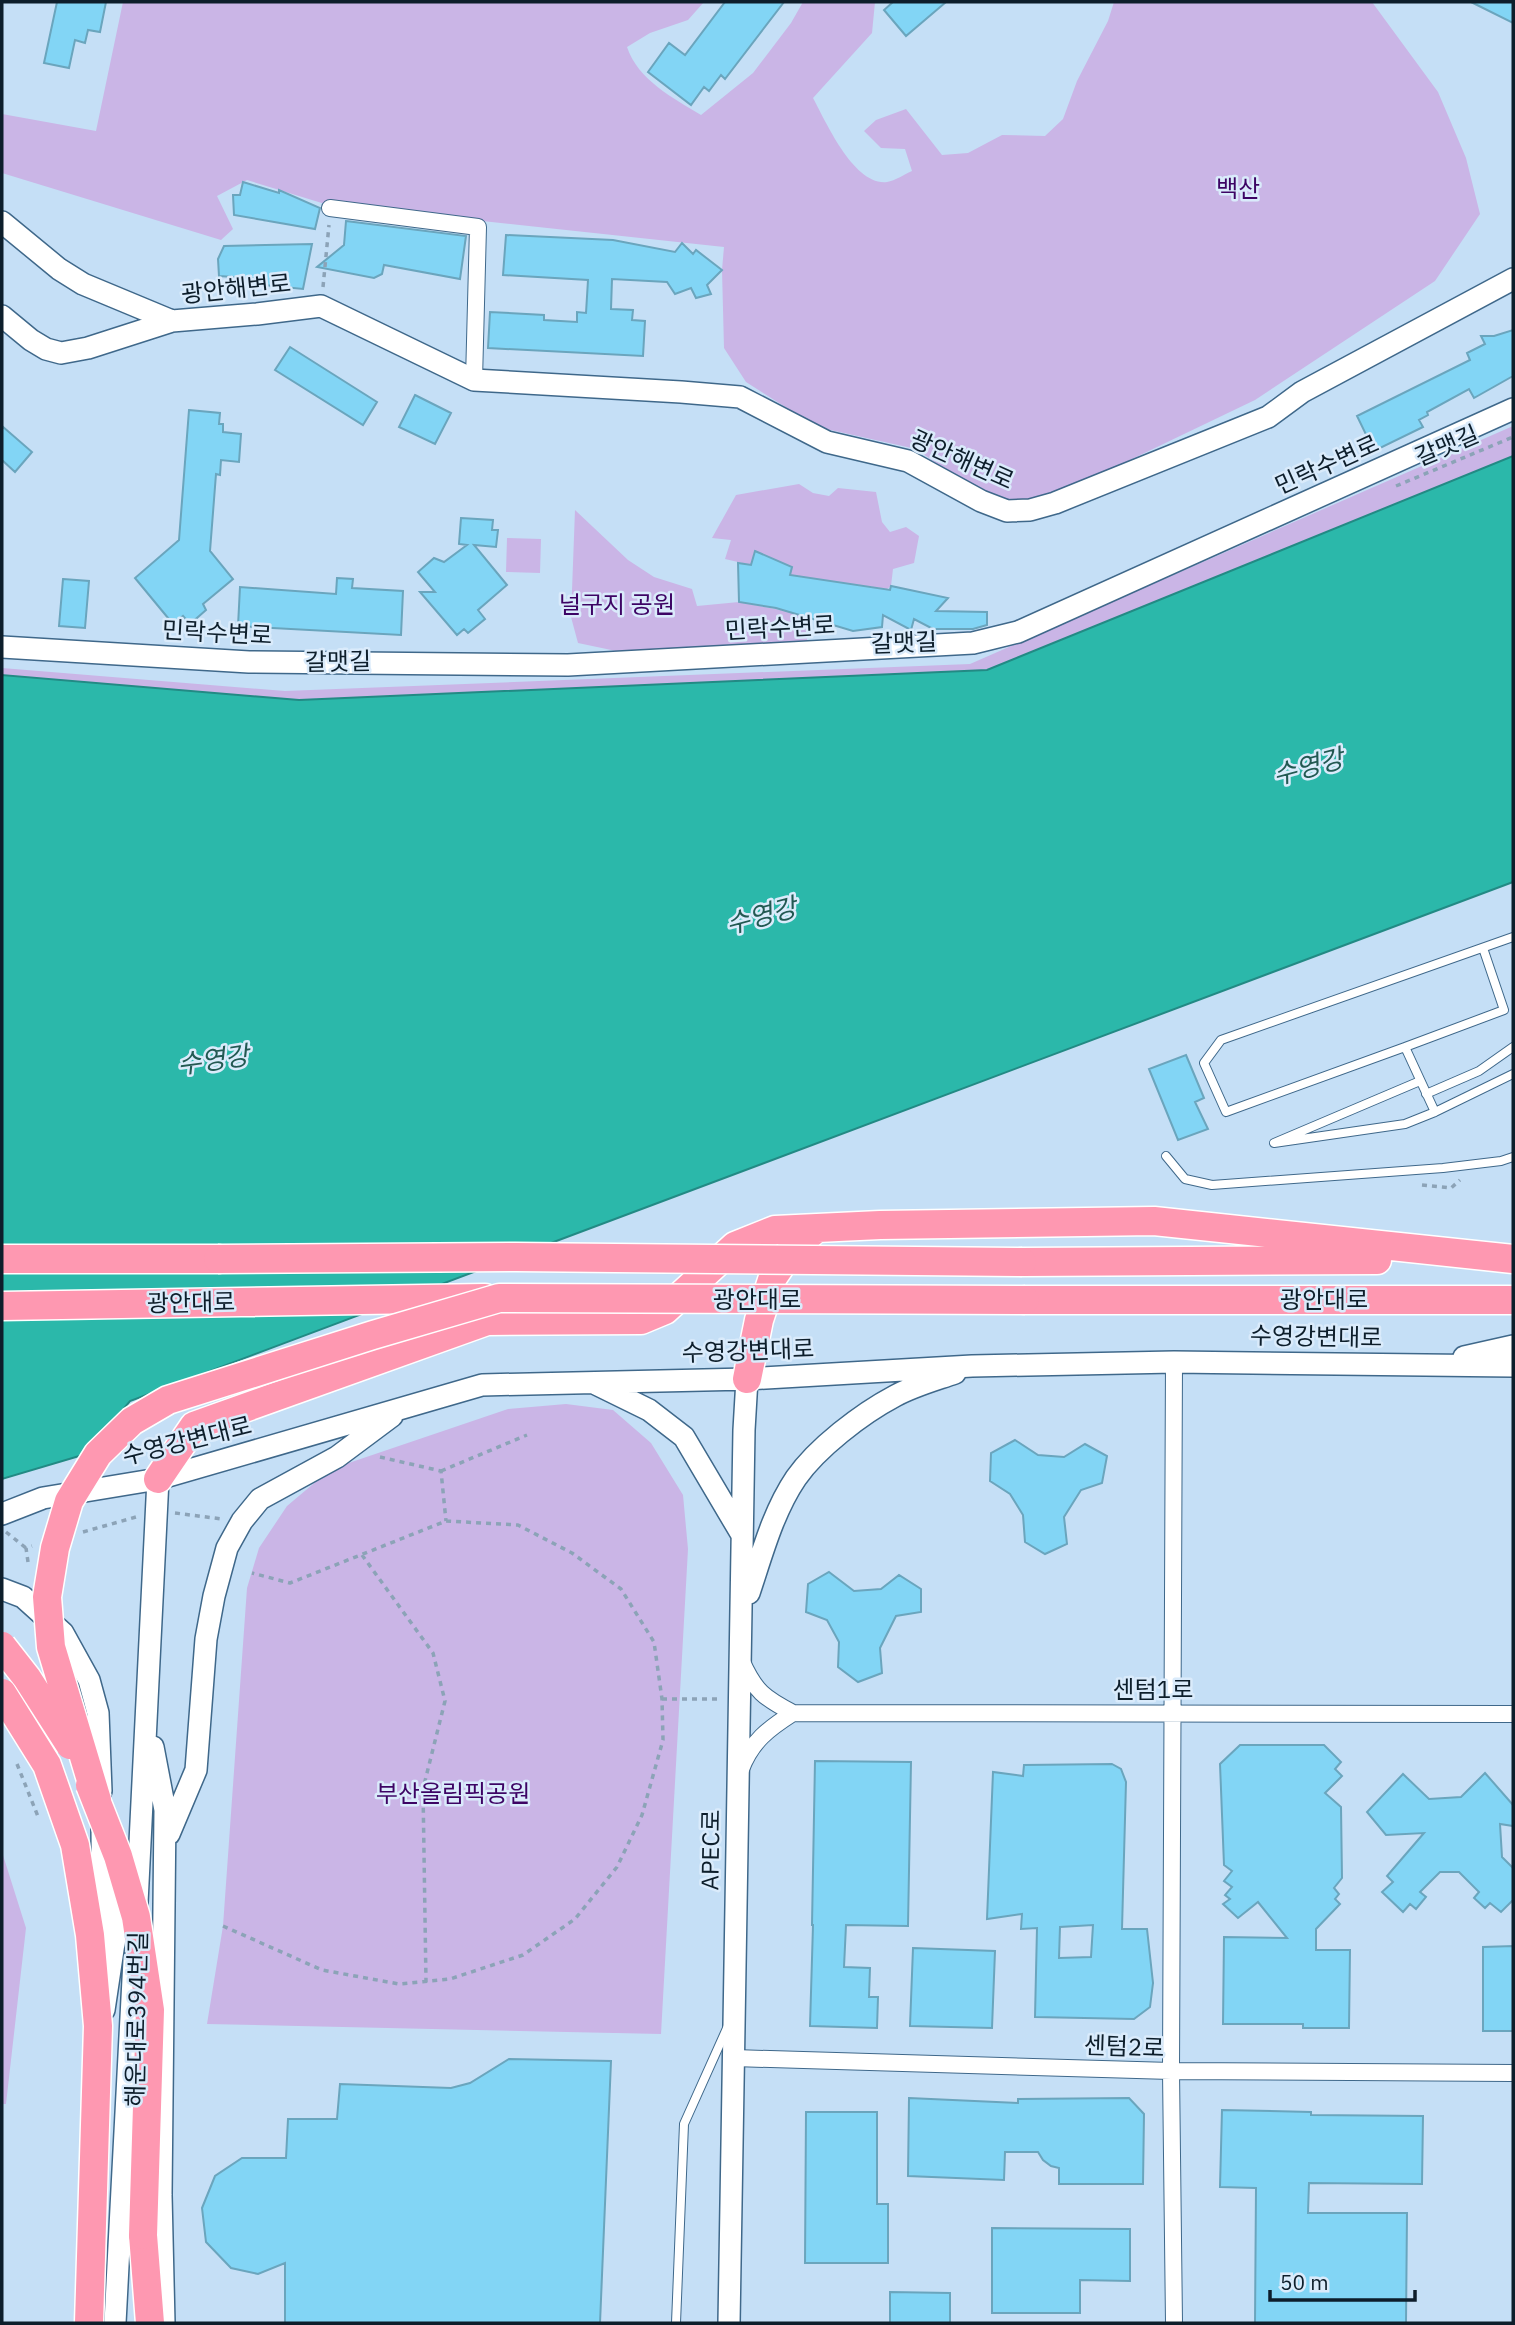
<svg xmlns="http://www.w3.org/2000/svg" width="1515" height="2325" font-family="'IBM Plex Sans','Noto Sans KR',sans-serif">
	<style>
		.green { fill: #cab5e6 }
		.water { fill: #2bb8aa; stroke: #228a84; stroke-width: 2 }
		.building { fill: #82d5f5; stroke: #6aa5bd; stroke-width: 2; fill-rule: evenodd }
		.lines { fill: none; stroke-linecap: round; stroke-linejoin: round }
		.lane-casing { stroke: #3f688a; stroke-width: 10 }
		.street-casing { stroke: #3f688a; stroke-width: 18 }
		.secondary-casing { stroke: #3f688a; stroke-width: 24 }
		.highway-casing { stroke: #fff; stroke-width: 31 }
		.path { stroke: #8ca3b7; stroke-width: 3.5; stroke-dasharray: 5 5; stroke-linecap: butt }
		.lane { stroke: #fff; stroke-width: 8 }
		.street { stroke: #fff; stroke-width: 16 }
		.secondary { stroke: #fff; stroke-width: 21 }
		.highway { stroke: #fe98b1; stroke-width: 28 }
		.highway-bridge-casing { stroke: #fff; stroke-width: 31; stroke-linecap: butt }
		.highway-bridge { stroke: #fe98b1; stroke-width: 28 }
		.labels { text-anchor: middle; stroke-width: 5; stroke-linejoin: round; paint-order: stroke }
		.park-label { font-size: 24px; fill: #3d0464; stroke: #daebfb }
		.street-label { font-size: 24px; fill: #0d1e2b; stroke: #daebfb }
		.water-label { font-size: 26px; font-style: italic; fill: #225952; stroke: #daebfb }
	</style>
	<rect width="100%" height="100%" fill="#c5dff6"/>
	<path class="green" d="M123 2H704L688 20 650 33 627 47C638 80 673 98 701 115L753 73 791 23 803 2H875L872 33 813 98C826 122 854 186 887 182 895 181 905 174 912 171L905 149 881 148 864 131 876 120 906 109 942 155 968 153 1002 135 1045 136 1063 119 1077 81 1108 21 1114 2H1372L1438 92 1466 158 1480 214 1435 281 1255 400 1082 483 1021 504 968 485 916 449 817 427 746 382 724 348 722 270 724 247 325 204 247 180 217 196 233 229 221 240 2 173V114L96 131Z
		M1513 426V477L992 693 2 705V668L285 691 970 664Z
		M799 484 813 493 829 496 838 488 876 492 882 522 890 532 906 527 919 536 914 563 893 569 891 586 887 589 798 576 793 583 751 565 725 559 731 540 712 538 736 495Z
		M575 510 628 560 654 577 692 589 697 606 739 602 786 611 808 618 807 642 616 651 578 643 571 617Z
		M507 538 541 539 540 573 506 572Z
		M566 1404 613 1410 651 1443 683 1495 688 1549 661 2034 207 2024 223 1926 247 1588 259 1548 287 1506 331 1469 508 1409Z
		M2 1852 26 1928 6 2104H2Z"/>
	<path class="water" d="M1513 456V882L130 1401 110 1425 113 1446 2 1479V675L299 700 987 670Z"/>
	<path class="building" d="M57 2H106L100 32 88 30 85 43 75 40 69 68 44 63Z
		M725 2H784L725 79 721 75 709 91 704 87 691 105 648 72 669 43 685 55Z
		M893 2H946L906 36 884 10Z
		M1471 2H1513V23Z
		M243 182 279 193V190L320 208 315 229 234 215 233 195H240Z
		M346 221 466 236 460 279 384 265 382 274 374 278 317 267 344 245Z
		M506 235 613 240 675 252 682 243 693 254 696 250 722 270 707 285 711 294 696 298 691 288 675 294 667 282 612 279 611 309 633 310 632 320 645 321 643 356 488 348 490 312 544 315V320L577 322V312L586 313 588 280 503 275Z
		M312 244 303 289 264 285 265 279 219 276 218 259 224 246Z
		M1513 330V376L1474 398 1469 389 1427 412 1428 415 1419 420 1423 427 1374 451 1357 416 1470 360 1467 353 1485 344 1481 336H1494Z
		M290 347 377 402 363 425 275 370Z
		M415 395 451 413 435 444 399 427Z
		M189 410 220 413 219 424H223V432L241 434 239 462 221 460 220 475 216 474 210 551 233 579 203 604 206 610 190 624 183 616 173 624 135 578 179 540Z
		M2 426 32 452 15 472 2 460Z
		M461 518 493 520 492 530H498L496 547 474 545 507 585 478 610 485 619 468 633 464 629 457 635 420 592H435L418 572 434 558 444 562 467 545 459 544Z
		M755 551 792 567 790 575 890 590 891 586 948 598 936 611 987 612V625L973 629H933L914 619 911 630 883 615 882 627 853 631 776 608 739 602 738 563 751 565Z
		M337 578 353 579 352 588 403 591 401 635 238 626 240 587 336 594Z
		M63 579 89 581 85 628 59 626Z
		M1186 1055 1204 1098 1195 1102 1208 1129 1178 1140 1149 1069Z
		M1015 1440 1038 1455 1064 1457 1085 1444 1107 1456 1102 1483 1081 1490 1064 1517 1067 1544 1045 1554 1025 1542 1023 1515 1010 1494 990 1481 991 1453Z
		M829 1572 854 1591 881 1589 899 1575 921 1589V1612L896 1616 880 1648 882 1673 858 1682 838 1667 839 1642 827 1620 806 1612 808 1584Z
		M1240 1745H1324L1341 1762 1335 1769 1342 1776 1325 1793 1341 1807 1342 1878 1334 1888 1339 1894 1335 1899 1340 1904 1316 1929V1950H1350L1349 2028H1303V2024H1223L1224 1937 1287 1938 1258 1902 1238 1918 1223 1904 1230 1899 1225 1895 1232 1887 1224 1881 1232 1871 1224 1865 1220 1764Z
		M815 1761 911 1762 908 1926 846 1925 844 1967 870 1968 869 1997H878L877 2028 810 2026 813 1925H812Z
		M1112 1764 1121 1769 1126 1782 1122 1929H1147L1153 1983 1150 2007 1134 2019 1035 2017 1037 1928 1021 1929 1022 1914 987 1919 993 1772 1023 1776 1024 1765ZM1093 1925 1091 1957 1059 1958 1060 1927Z
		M1485 1773 1513 1805V1826L1500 1824 1502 1857 1513 1868V1900L1501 1912 1490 1903 1485 1908 1474 1898 1479 1892 1459 1872H1440L1420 1892 1426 1897 1416 1909 1410 1904 1403 1912 1382 1892 1393 1882 1387 1876 1424 1833 1386 1835 1367 1812 1403 1774 1429 1799 1461 1797Z
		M1513 1946V2031H1483V1947Z
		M913 1948 995 1951 992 2028 910 2026Z
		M509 2059 611 2061 600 2323H285V2263L258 2274 231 2268 206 2242 202 2208 215 2176 242 2158H286L288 2119H337L340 2084 451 2088 470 2083Z
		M909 2098 1018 2103V2099L1129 2098 1144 2114 1143 2184H1059V2168L1051 2166 1043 2160 1038 2152H1005L1004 2180 908 2176Z
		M1222 2110 1311 2112V2115L1423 2116 1422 2184 1309 2183 1308 2213H1407L1406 2323H1255L1256 2188 1220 2187Z
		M806 2112H877V2204H888V2263H805Z
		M992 2228 1130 2229V2281L1080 2280V2313H992Z
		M890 2292 950 2293V2323H890Z"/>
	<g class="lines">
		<defs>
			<path id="lane" d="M1513 937 1221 1040 1204 1063 1226 1112 1405 1047 1435 1112 1513 1074
				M1405 1047 1504 1010 1483 948
				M1420 1081 1274 1143 1405 1124 1435 1112
				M1426 1094 1479 1071 1513 1047
				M1166 1156 1185 1179 1212 1185 1443 1168 1501 1161 1513 1157
				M676 2323 684 2124 728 2026"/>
			<path id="street" d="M330 208 478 227 474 380
				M742 1662C755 1691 764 1698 793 1713L1513 1714
				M741 1769C752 1741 768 1729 793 1713
				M734 2058 1171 2071 1513 2073
				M1174 2323 1171 2071 1174 1362"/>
			<path id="secondary" d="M2 222 59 269 83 284 172 321
				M2 316 31 340 46 349 61 353 88 348 172 321 257 314 321 306 474 380 681 392 740 397 827 442 908 461 981 501 1007 511 1030 510 1055 503 1268 417 1302 392 1513 279
				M2 647 249 662 568 665 973 643 1018 632 1513 409
				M1464 1357 1513 1346
				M596 1384 649 1410 684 1437 742 1535
				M2 1514 43 1498 158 1479 482 1385 747 1379 972 1366 1174 1362 1513 1366
				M2 1589 23 1597 63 1633 89 1680 98 1713 101 1791
				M749 1593C762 1554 773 1512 796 1478 817 1448 861 1414 895 1396 913 1386 935 1380 955 1373
				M153 1747 165 1810 161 2195 164 2323
				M102 1827 103 1945
				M169 1834 196 1770 206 1639 214 1596 227 1548 242 1521 260 1499 337 1457 392 1416
				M137 1903 158 1479
				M104 2010 123 1883
				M115 2323 134 1960
				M729 2323 744 1430 747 1379"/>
			<path id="highway" d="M2 1259H218
				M1022 1262 1377 1260
				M1025 1300H1513
				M2 1306 485 1298
				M747 1379 759 1320 773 1277 792 1249 817 1228 880 1225 1154 1221 1513 1259
				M158 1479 194 1426 487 1321 641 1320 665 1310 735 1246 775 1230 817 1228
				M143 2235 150 2323"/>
		</defs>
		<use href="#lane" class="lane-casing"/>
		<use href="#street" class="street-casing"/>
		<use href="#secondary" class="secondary-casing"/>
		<use href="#highway" class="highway-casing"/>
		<path class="path" d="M323 287 329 225
			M1396 486 1513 437
			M1422 1185 1451 1188 1460 1180
			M380 1457 441 1471 446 1521
			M441 1471 527 1435
			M175 1513 222 1519
			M6 1532 26 1548
			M83 1532 136 1517
			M362 1555 433 1653 445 1701 423 1789 426 1982
			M28 1562 26 1548 32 1546
			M662 1699H719
			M17 1764 39 1819
			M223 1926 322 1970 399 1984 450 1979 523 1955 575 1919 617 1867 642 1815 663 1740 662 1699 654 1642 621 1589 572 1553 518 1525 446 1521 290 1583 252 1573"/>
		<use href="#lane" class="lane"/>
		<use href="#street" class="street"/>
		<use href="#secondary" class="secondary"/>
		<use href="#highway" class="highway"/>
		<defs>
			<path id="highway-bridge" d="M218 1259 516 1257 1022 1262
				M2 1646 27 1678 70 1745
				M2 1693 47 1765 75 1845 90 1935 98 2026 89 2323
				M90 1785 118 1856 136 1917 150 2010 143 2235
				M97 1800 51 1647 47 1597 55 1548 69 1501 98 1454 132 1421 168 1400 373 1335 499 1298 1025 1300"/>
		</defs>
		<use href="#highway-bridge" class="highway-bridge-casing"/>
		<use href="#highway-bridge" class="highway-bridge"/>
	</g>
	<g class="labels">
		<g class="park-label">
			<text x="1238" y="197">백산</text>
			<text x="617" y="613">널구지 공원</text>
			<text x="453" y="1802">부산올림픽공원</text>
		</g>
		<g class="street-label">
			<text transform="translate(236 289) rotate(-6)" y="8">광안해변로</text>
			<text transform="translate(1447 446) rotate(-23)" y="8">갈맷길</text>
			<text transform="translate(962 460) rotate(24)" y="8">광안해변로</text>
			<text transform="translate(1327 465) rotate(-24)" y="8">민락수변로</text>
			<text transform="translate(780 628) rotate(-3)" y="8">민락수변로</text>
			<text transform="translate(217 633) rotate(3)" y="8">민락수변로</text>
			<text transform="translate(904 643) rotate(-2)" y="8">갈맷길</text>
			<text transform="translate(338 662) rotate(-1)" y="8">갈맷길</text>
			<text x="757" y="1308">광안대로</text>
			<text x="1324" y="1308">광안대로</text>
			<text transform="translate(191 1303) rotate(-1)" y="8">광안대로</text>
			<text transform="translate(1316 1337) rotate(1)" y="8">수영강변대로</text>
			<text transform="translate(748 1351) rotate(-2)" y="8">수영강변대로</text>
			<text transform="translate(187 1441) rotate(-14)" y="8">수영강변대로</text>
			<text x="1153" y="1698">센텀1로</text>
			<text transform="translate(711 1850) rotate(-89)" y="8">APEC로</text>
			<text transform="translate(137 2019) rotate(-89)" y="8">해운대로394번길</text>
			<text transform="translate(1124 2047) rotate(2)" y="8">센텀2로</text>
		</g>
		<g class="water-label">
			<text transform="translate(1308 767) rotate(-15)" y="9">수영강</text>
			<text transform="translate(761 916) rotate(-15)" y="9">수영강</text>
			<text transform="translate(213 1060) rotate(-8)" y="9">수영강</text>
		</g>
	</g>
	<rect width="1515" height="2325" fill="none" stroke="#0d1e2b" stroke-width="7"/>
	<path d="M1270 2290v10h145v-10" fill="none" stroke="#0d1e2b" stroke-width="3.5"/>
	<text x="1280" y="2290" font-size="21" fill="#0d1e2b" stroke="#daebfb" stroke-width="5" paint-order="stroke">50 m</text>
</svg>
